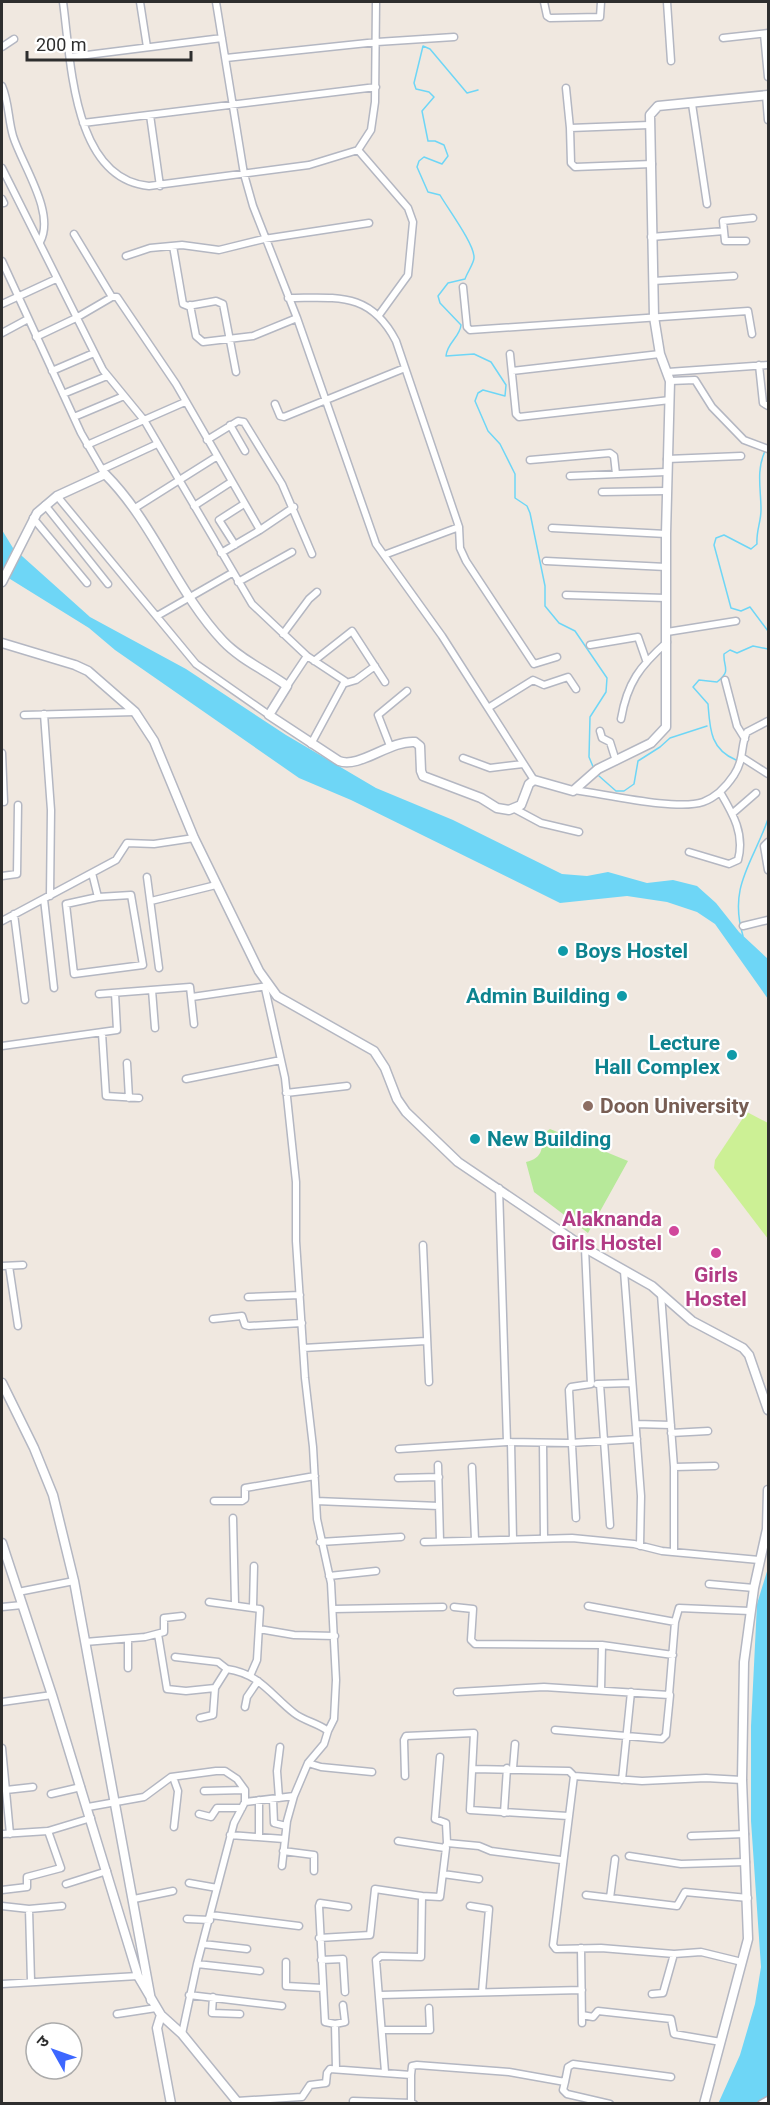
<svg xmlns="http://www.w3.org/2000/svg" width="770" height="2105" font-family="Roboto,'Noto Sans Devanagari',sans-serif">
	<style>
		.green { fill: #b7e99a }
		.pitch { fill: #ccf095 }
		.water { fill: #6ed6f6 }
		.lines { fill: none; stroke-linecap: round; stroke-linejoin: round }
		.stream { stroke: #6ed6f6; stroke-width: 1.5 }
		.street-casing { stroke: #b4b7c2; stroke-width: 9 }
		.secondary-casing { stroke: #b4b7c2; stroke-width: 11 }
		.street { stroke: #fff; stroke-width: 6 }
		.secondary { stroke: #fff; stroke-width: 8 }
		.culture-dot { fill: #0f9aa8; stroke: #fff; stroke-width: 2 }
		.education-dot { fill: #8d6e63; stroke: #fff; stroke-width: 2 }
		.hotel-dot { fill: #d1479c; stroke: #fff; stroke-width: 2 }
		.labels { text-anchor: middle; stroke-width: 4.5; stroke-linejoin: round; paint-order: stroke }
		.culture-label { font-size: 21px; font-weight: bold; fill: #0d838f; stroke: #fff; text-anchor: start }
		.education-label { font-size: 21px; font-weight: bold; fill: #785e54; stroke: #fff; text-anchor: start }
		.hotel-label { font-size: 21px; font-weight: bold; fill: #b23c85; stroke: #fff; text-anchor: end }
	</style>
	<rect width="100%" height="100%" fill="#f0e8e0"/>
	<path class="green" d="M550 1129 628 1161 588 1233 534 1192 526 1162C543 1158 542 1149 543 1134Z"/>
	<path class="pitch" d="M747 1112 768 1123V1239L714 1168 715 1160Z"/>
	<path class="water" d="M2 530 13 548 90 617 186 669 286 735 376 788 453 820 562 874 587 876 608 872 647 883 673 880 697 886 716 903 739 932 768 959V999L715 924 697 912 667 902 627 896 560 903 351 800 299 778 115 650 89 628 2 574Z
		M768 1568V2097L759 2103 718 2104 740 2055 755 2004 761 1967 751 1821V1726L757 1604Z"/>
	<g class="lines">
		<path class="stream" d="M478 90 467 93 430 49 423 46 414 83 416 89 429 92 434 97 422 111 428 141H435L444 145 448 156 442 164 424 157 419 161 417 167 428 192 440 195C448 209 475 245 474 258 474 263 467 273 465 279L448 283 438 296 440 303 461 325C460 337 447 343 446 356L474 354 491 362 506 385 505 396 483 390 478 393 475 401 488 431 500 444 515 474V498L527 506 530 513 545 586V606L559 623 575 631 607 678 606 692 590 717 589 757 594 769
			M765 451C756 471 761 489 761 510 761 522 756 531 757 544L751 549 724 535 716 538 714 545 731 608 741 611 750 607 768 631
			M736 760C710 749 710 729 708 704L693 687 699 680 717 682C732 670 723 668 724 654L730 650 737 653 753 646 768 649
			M599 776 616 791H624L634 784 638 761 660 747 670 738 707 726
			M743 936C728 886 753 863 768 819"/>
		<defs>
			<path id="street" d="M63 2C71 59 72 179 149 186L309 165 358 150 371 130 375 102 376 2
				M140 2 147 47
				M216 2 244 174 253 206 297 318 376 544 442 636 534 780
				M544 2 547 16 550 18 600 17 601 2
				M667 2 671 61
				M764 34 768 77
				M723 38 768 33
				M2 47 14 39
				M71 57 222 38
				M226 58 377 42 454 37
				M2 86C9 102 8 119 13 136 22 165 56 213 40 242
				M566 88 570 128 649 125
				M766 95 768 120
				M692 104 707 204
				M150 115 160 186
				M83 123 376 87
				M570 128 571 163 575 167 652 164
				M358 150 408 208 413 222 408 275 379 315
				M2 168 103 370 144 420 252 604 307 656 345 681 311 744
				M2 199 4 203
				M74 234 112 297
				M651 237 724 231
				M746 241H725L723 221 753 218
				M173 246 183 304 188 306 216 301 223 304 236 372
				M126 256 150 248 182 245 219 250 264 239 369 223
				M2 261 81 433 104 473
				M653 281 734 276
				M463 287 467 327 470 330 748 311 752 334
				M288 298C337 298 370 291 396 341L459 527 384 555
				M2 304 56 279
				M190 305 196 336 203 342 253 336 297 318
				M2 333 28 319
				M36 337 76 318 112 297H117L176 384 260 530 221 553
				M510 354 516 414 519 417 670 400
				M759 365 763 403 768 406
				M52 371 94 353
				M512 371 660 354
				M668 372 768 365
				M670 381 695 380 712 407 744 440 768 449
				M63 394 107 376
				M275 404 280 416 284 417 405 368
				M74 417 124 396
				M230 425 245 451
				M207 440 238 421 244 422 282 484 312 554
				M87 445 185 402
				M667 459 741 456
				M530 460 610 453 614 456 616 474
				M103 469 157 444
				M570 476 666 472
				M602 492 666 491
				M57 496 196 664 269 715
				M45 505 108 584
				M194 506 231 482
				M135 508 216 457
				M33 518 87 583
				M459 527 460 548 466 561 534 664 557 657
				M552 528 666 534
				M260 530 294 507
				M235 545 219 520 244 504
				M546 561 666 567
				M238 582 292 552
				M566 595 666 598
				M157 616 232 573
				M667 632 736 621
				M283 634 309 599 317 592
				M590 645 638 637 646 660
				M314 661 352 631 385 682
				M725 680 737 726 745 739
				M346 683 356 680 375 666
				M287 686 307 656
				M488 708 533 680 544 685 568 677 576 689
				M44 714 51 810 50 896
				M24 715 135 712
				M621 719C627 683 640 666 667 642
				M600 731 602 738 610 742 616 761
				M390 746 378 715 407 691
				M2 753 4 802
				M463 758 490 768 523 764
				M743 758 768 774
				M574 790C605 794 677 811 703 802 717 797 726 787 734 775 745 758 740 746 747 732L768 721
				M513 808 541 823 579 832
				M733 813 756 793
				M768 842 764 846 768 870
				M689 852 729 864 738 860C745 834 733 814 720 792
				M92 873 98 897 131 895 143 965 74 974 66 904 98 897
				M2 876 17 874 18 805
				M147 877 159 968
				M44 899 54 988
				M151 901 216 885
				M14 914 25 1000
				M2 921 116 860 127 843 154 844 194 838
				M743 926 768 920
				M265 988 285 1078 296 1182V1241L305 1378 313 1447 317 1519 331 1583 336 1680 334 1719 328 1731
				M152 990 155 1028
				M99 994 190 987 194 1024
				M192 997 268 986
				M102 1033 106 1096 139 1098
				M2 1046 117 1030 115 993
				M127 1063 129 1098
				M186 1079 281 1060
				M286 1093 347 1086
				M499 1188 507 1442
				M423 1245 429 1382
				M2 1266 23 1265
				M9 1266 18 1326
				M624 1271 641 1496 640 1546
				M661 1294 674 1467
				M248 1297 300 1295
				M213 1319 242 1316 245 1325 249 1326 302 1323
				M303 1348 426 1341
				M597 1384 632 1383
				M600 1384 610 1525
				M636 1424 671 1425
				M671 1433 708 1431
				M511 1442 513 1539
				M543 1443 544 1538
				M399 1449 507 1442 570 1443 637 1439
				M438 1465 440 1541
				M472 1467 475 1540
				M398 1478 439 1477
				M214 1501H242L245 1499V1488L315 1476
				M316 1501 439 1506
				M233 1518 235 1604
				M576 1518 569 1390 571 1387 591 1384 585 1248
				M320 1542 401 1537
				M424 1542 572 1538 634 1544 662 1551 759 1560
				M674 1552V1467L715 1466
				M329 1576 376 1571
				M709 1584 754 1588
				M18 1592 74 1581
				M209 1602 260 1609 257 1660 250 1676
				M588 1606 675 1622
				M2 1607 22 1605
				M253 1607 254 1566
				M454 1607 473 1609 471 1640 475 1644 602 1645 673 1655
				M333 1609 443 1607
				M259 1629 294 1635 335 1636
				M158 1634 167 1689 186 1691 215 1688 227 1669C260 1674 270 1694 294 1713 304 1721 318 1723 328 1731L324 1744 308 1763 294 1796 245 1802 234 1823 197 1964 182 2034
				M128 1639V1668
				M85 1642 145 1637 164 1632V1618L182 1616
				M175 1657 218 1662 227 1669
				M601 1690 602 1645
				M457 1692 544 1687 669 1695 675 1622 679 1608 750 1611
				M2 1702 52 1695
				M245 1707 247 1697 258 1681
				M200 1718 213 1715 215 1688
				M555 1730 662 1739 666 1735 670 1695
				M2 1748 10 1834
				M440 1757 435 1819 446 1823 447 1843
				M308 1763 321 1767 372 1772
				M513 1768 515 1744
				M473 1769 569 1771 574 1776
				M405 1776 404 1740 406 1736 474 1733 470 1810 568 1816
				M173 1777 178 1791 174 1827
				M622 1780 631 1692
				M742 1780 706 1778 642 1781 574 1776 553 1945 556 1949 601 1948 674 1954 701 1952 742 1962
				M6 1790 33 1787
				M204 1791 245 1790
				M51 1794 81 1787
				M279 1798 277 1771 280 1747
				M273 1799 274 1823 286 1826
				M259 1800V1837
				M88 1807 144 1797 171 1777 216 1771H225L237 1779 245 1790V1802
				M504 1813 507 1768
				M199 1814 211 1817 217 1808H242
				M48 1831 91 1818
				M2 1834 48 1831 61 1868 27 1877V1887L2 1890
				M230 1835 284 1839
				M691 1836 745 1834
				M398 1841 445 1848 447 1843 479 1846 491 1851 561 1860
				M283 1851 314 1855V1871
				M629 1856 681 1864 746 1862
				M282 1866 287 1821 294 1796
				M443 1874 479 1879
				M189 1883 217 1888
				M66 1884 107 1871
				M586 1895 677 1906 685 1892 748 1898
				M422 1896 440 1897 446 1848
				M610 1898 615 1859
				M134 1899 173 1891
				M2 1906 29 1909 62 1906
				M470 1906 489 1909 482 1992
				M29 1909 31 1981
				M211 1915 299 1926
				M187 1919 210 1920
				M319 1938 370 1935 375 1889 422 1896 421 1957 381 1956 376 1960 385 2072
				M203 1944 247 1949
				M581 1948 582 2023
				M321 1960 343 1959 345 1992
				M286 1962V1986L323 1988
				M197 1964 260 1971
				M2 1984 138 1976
				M652 1994 663 1993 674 1954
				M189 1995 282 2006
				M380 1995 582 1990
				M213 1997 212 2013 240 2014
				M117 2014 156 2008
				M582 2015 593 2017 598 2011 671 2019 674 2034 721 2042
				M335 2024 345 2022 343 2005
				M383 2030H430L429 2008
				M336 2069 335 2024 325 2022 319 1906 320 1903 348 1907
				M411 2075V2103L414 2104
				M565 2082 563 2090 567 2094 610 2104
				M237 2101 302 2097 310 2085 326 2083 327 2073 330 2069 411 2075 412 2066 417 2065 509 2072 565 2082 568 2067 573 2064 671 2077
				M353 2101 411 2103
				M761 2104 768 2100"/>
			<path id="secondary" d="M2 582 37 513 57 496 105 474C154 523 176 591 223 641 241 660 267 671 287 686L269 715 339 761C359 769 390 740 415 742L420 746 421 771 423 776 481 798 497 808 509 810 521 805 529 784 534 780 573 791 598 769 651 743 666 727V534L670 381 660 354 654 317 650 115 658 106 768 95
				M2 643 75 665 88 671 135 712 154 741 194 838 259 971 277 996 374 1051 385 1068 397 1099 406 1112 458 1162 585 1248 652 1286 692 1321 743 1348 749 1355 768 1410
				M2 1383 34 1448 53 1495 74 1581 151 2000
				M2 1543 52 1695 138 1976 161 2015 182 2034 239 2104
				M161 2015 157 2028 171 2104
				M704 2104 748 1939 742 1780 744 1662 754 1588 767 1529 768 1490"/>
		</defs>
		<use href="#street" class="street-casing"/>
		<use href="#secondary" class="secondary-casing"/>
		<use href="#street" class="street"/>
		<use href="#secondary" class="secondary"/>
	</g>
	<g class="culture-dot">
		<circle cx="563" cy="951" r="6"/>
		<circle cx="622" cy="996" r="6"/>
		<circle cx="732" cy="1055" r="6"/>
		<circle cx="475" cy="1139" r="6"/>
	</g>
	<circle class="education-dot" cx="588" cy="1106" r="6"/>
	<g class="hotel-dot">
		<circle cx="674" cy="1231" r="6"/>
		<circle cx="716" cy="1253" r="6"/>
	</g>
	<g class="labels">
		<g class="culture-label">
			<text x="575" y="958">Boys Hostel</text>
			<text x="610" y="1003" text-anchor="end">Admin Building</text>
			<text x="720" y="1050" text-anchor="end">Lecture<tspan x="720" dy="24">Hall Complex</tspan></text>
			<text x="487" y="1146">New Building</text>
		</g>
		<g class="education-label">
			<text x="600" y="1113">Doon University</text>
		</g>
		<g class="hotel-label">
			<text x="662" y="1226">Alaknanda<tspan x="662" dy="24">Girls Hostel</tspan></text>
			<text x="716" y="1282" text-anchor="middle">Girls<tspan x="716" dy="24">Hostel</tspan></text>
		</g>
	</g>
	<rect width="770" height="2105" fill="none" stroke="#2e2e2e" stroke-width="6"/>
	<g transform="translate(54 2051) rotate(310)"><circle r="28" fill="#ffffff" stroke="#ababab" stroke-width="1.5"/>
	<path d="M0-4.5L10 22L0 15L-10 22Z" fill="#3d67ff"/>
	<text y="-9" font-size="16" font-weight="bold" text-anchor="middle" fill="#2e2e2e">उ</text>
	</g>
	<path d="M27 51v9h164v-9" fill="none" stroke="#2e2e2e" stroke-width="3"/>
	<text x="36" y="51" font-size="18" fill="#2e2e2e" stroke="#ffffff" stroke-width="4.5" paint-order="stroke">200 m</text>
</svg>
